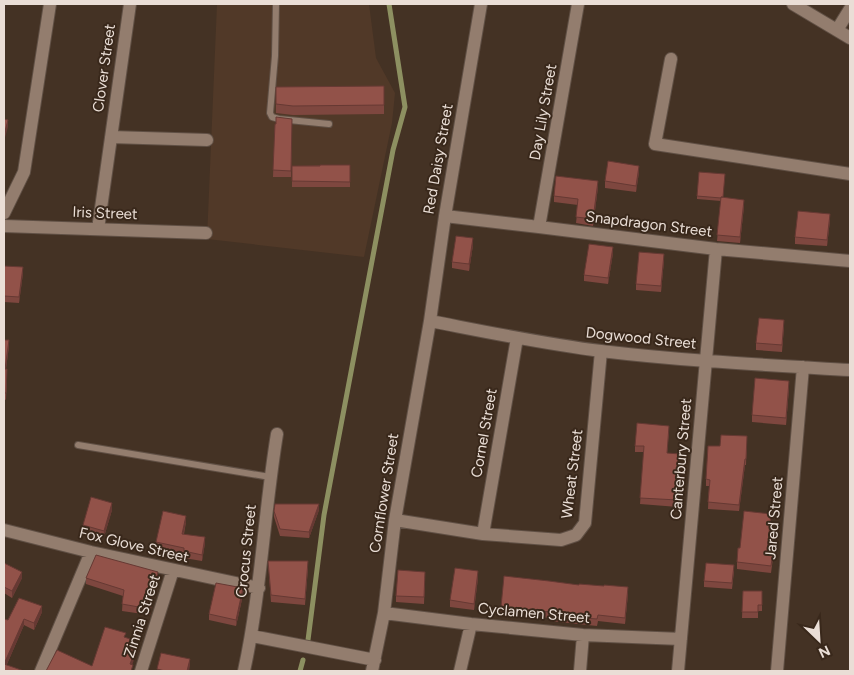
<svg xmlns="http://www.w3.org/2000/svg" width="854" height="675" font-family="Figtree,sans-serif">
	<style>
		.built { fill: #513928 }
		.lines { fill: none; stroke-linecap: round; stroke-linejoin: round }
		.stream { stroke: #8d9061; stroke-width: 5 }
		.lane-casing { stroke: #605045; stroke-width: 8 }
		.street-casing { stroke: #605045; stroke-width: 14 }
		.lane { stroke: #937d6e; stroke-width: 6 }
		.street { stroke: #937d6e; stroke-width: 12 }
		.wall { fill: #7e473f }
		.shaded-wall { fill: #663933 }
		.building { fill: #925249; stroke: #663933 }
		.labels { text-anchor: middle; stroke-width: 4; stroke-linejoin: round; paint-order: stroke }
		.street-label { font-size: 15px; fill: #eaded6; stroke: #39281b }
	</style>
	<rect width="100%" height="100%" fill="#443224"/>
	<path class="built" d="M217 4H369L376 58 395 93 392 123 364 257 207 239Z"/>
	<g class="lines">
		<path class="stream" d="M308 640 324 515 393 150 405 107 389 4
			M300 671 303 660"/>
		<defs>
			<path id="lane" d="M276 4 275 56 270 113 272 117 279 119 329 124
				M78 445 270 477"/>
			<path id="street" d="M793 4 850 38
				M837 30 850 9
				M671 59 655 144 850 174
				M111 137 207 140
				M4 213 24 172 50 4
				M445 216 539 227 716 249 850 261
				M4 226 206 233
				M539 227 578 4
				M98 229 130 4
				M430 321C487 332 544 344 601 351 684 361 767 365 850 370
				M395 520 483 534 561 540 576 535 585 523 601 351
				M4 530 91 552 259 588
				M483 534 517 338
				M384 613 471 624 583 635 681 639
				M252 636 375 660
				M41 671 91 552
				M141 671 173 570
				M244 671C261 593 264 513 277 434
				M372 671 384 613 395 520 430 321 445 216 481 4
				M460 671 471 624
				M580 671 583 635
				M678 671 716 249
				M777 671 803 367"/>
		</defs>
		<use href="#lane" class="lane-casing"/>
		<use href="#street" class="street-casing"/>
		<use href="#lane" class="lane"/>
		<use href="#street" class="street"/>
	</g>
	<path class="wall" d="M384 86V114L293 115 276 113V104Z
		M292 119 291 177H273L275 124Z
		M350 165V187H292V166Z
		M639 172 636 192 605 188V181Z
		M598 187 593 226 576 223 578 205 554 202V196Z
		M697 196 723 197 744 206 740 243 717 241 721 201 697 199Z
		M830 220 827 246 795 244V237Z
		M473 245 469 271 452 268V262Z
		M613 253 608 284 584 281V275Z
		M664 260 661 292 636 290V284Z
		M4 266 23 273 19 303 4 302Z
		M784 326 782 352 756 350V343Z
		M4 340 9 346 6 369 7 376 6 400 4 399Z
		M789 388 786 425 752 422V415Z
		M669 432 667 453 680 460 678 480 680 486 678 507 640 504 644 452H635V446Z
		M747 436 746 465H745L739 511 708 509 709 486H706V479L720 446Z
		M112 510 104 537 83 532V525Z
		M319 510 309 538 280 536 274 517V511Z
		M771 520 768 551 773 558 771 573 737 569V562L740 548Z
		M186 522 184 534 205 543 202 561 184 558V555L156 548V542Z
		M268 561 308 568 305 605 271 602Z
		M4 564 22 578 12 598 4 593Z
		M734 571 732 589 704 587V581Z
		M86 578 158 579 153 595 150 615 122 611 123 596 86 584Z
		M425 578 424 604 396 602V596Z
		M478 578 474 610 450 607V600Z
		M743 591H762V611H758V618H742Z
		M628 594 625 624 598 621 597 626 550 621V618L501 613V607Z
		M243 595 236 626 209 620V614Z
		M42 612 34 630 24 625 4 671 8 620Z"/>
	<path class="shaded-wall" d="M8 120V127L4 141V135Z
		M639 166V172L636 192V186Z
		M598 181V187L593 226V219Z
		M744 200V206L740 243V237Z
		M830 214V220L827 246V240Z
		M473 238V245L469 271V264Z
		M613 247V253L608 284V278Z
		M664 254V260L661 292V286Z
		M23 267V273L19 303V297Z
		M9 340V346L5 375V369Z
		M789 381V388L786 425V418Z
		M745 459V465L739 511V505Z
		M112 503V510L104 537V531Z
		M319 504V510L309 538V532Z
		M771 514V520L767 557V551Z
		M186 516V522L182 540V534Z
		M205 537V543L202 561V555Z
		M478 571V578L474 610V604Z
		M22 572V578L12 598V591Z
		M158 572V579L153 595 150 615V609L153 589Z
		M628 587V594L625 624V618Z
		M243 588V595L236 626V620Z
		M42 606V612L34 630V623Z
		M24 619V625L4 671V664Z
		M130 639V645L127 654V648Z
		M135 651V657L130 671V664Z
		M190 659V666L189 671H187Z"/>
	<path class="building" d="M384 86V105L293 106 276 104V87Z
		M276 117 292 119 291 171 273 170 275 124H276Z
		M4 119 8 120 4 135Z
		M608 161 639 166 636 186 605 181Z
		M320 165H350V182L292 181V166H320Z
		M699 172 725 174 723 197H721V198L697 196Z
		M556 176 598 181 593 219 576 217 578 199 554 196Z
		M721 197 744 200 740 237 717 235Z
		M798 211 830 214 827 240 795 237Z
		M456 236 473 238 469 264 452 262Z
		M589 244 613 247 608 278 584 275Z
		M639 252 664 254 661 286 636 284Z
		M4 266 23 267 19 297 4 296Z
		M759 318 784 320 782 345 756 343Z
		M4 340H9L5 369H7L6 393H4Z
		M755 378 789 381 786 418 752 415Z
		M637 423 669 426 667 453 680 454 678 480H680L678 500 640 498 644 446H635Z
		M721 435 747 436 746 459H745L739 505 708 502 710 480 706 479 708 446H720Z
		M91 497 112 503 104 531 83 525Z
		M275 504H319L309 532 280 529 274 511Z
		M163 511 186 516 182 534 205 537 202 555 184 551V548L156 542Z
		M744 511 771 514 767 551 773 552 771 566 737 562 738 548H740Z
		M96 555 158 572 153 589 150 609 122 604 124 590 86 578Z
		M268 561H308L305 599 271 595Z
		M4 563 22 572 12 591 4 587Z
		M706 563 734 565 732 583 704 581Z
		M455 568 478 571 474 604 450 600Z
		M398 570 425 572 424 597 396 596Z
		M504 576 549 581 579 585V584L604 586V585L628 587 625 618 598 615 597 619 550 615V612L501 607Z
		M216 583 243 588 236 620 209 614Z
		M743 591H762V605H758V612H742Z
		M19 598 42 606 34 623 24 619 4 664 24 671H4V619L8 620Z
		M105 627 126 633 124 637 130 639 127 648 135 651 130 664 133 665 131 671H46L57 650 92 666Z
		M161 653 190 659 187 671H165L157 669Z"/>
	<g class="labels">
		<g class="street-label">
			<text transform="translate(104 68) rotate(-82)" y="5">Clover Street</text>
			<text transform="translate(543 112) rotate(-80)" y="5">Day Lily Street</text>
			<text transform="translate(438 159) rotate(-80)" y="5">Red Daisy Street</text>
			<text transform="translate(105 213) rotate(2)" y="5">Iris Street</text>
			<text transform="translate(649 224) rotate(7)" y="5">Snapdragon Street</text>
			<text transform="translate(641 338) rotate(6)" y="5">Dogwood Street</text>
			<text transform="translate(484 433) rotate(-80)" y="5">Cornel Street</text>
			<text transform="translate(681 459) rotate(-85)" y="5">Canterbury Street</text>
			<text transform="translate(572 474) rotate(-83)" y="5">Wheat Street</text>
			<text transform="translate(384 493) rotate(-81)" y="5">Cornflower Street</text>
			<text transform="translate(774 518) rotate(-85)" y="5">Jared Street</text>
			<text transform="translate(134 545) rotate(13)" y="5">Fox Glove Street</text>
			<text transform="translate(246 551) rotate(-84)" y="5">Crocus Street</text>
			<text transform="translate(534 613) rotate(5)" y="5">Cyclamen Street</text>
			<text transform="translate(142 616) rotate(-72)" y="5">Zinnia Street</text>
		</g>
	</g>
	<rect width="854" height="675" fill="none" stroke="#eaded6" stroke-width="10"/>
	<g transform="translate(819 640) rotate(155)" stroke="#39281b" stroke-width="4" paint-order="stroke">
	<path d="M0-4L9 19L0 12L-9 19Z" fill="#eaded6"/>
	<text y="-8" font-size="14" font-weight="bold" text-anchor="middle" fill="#eaded6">N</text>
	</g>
</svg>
